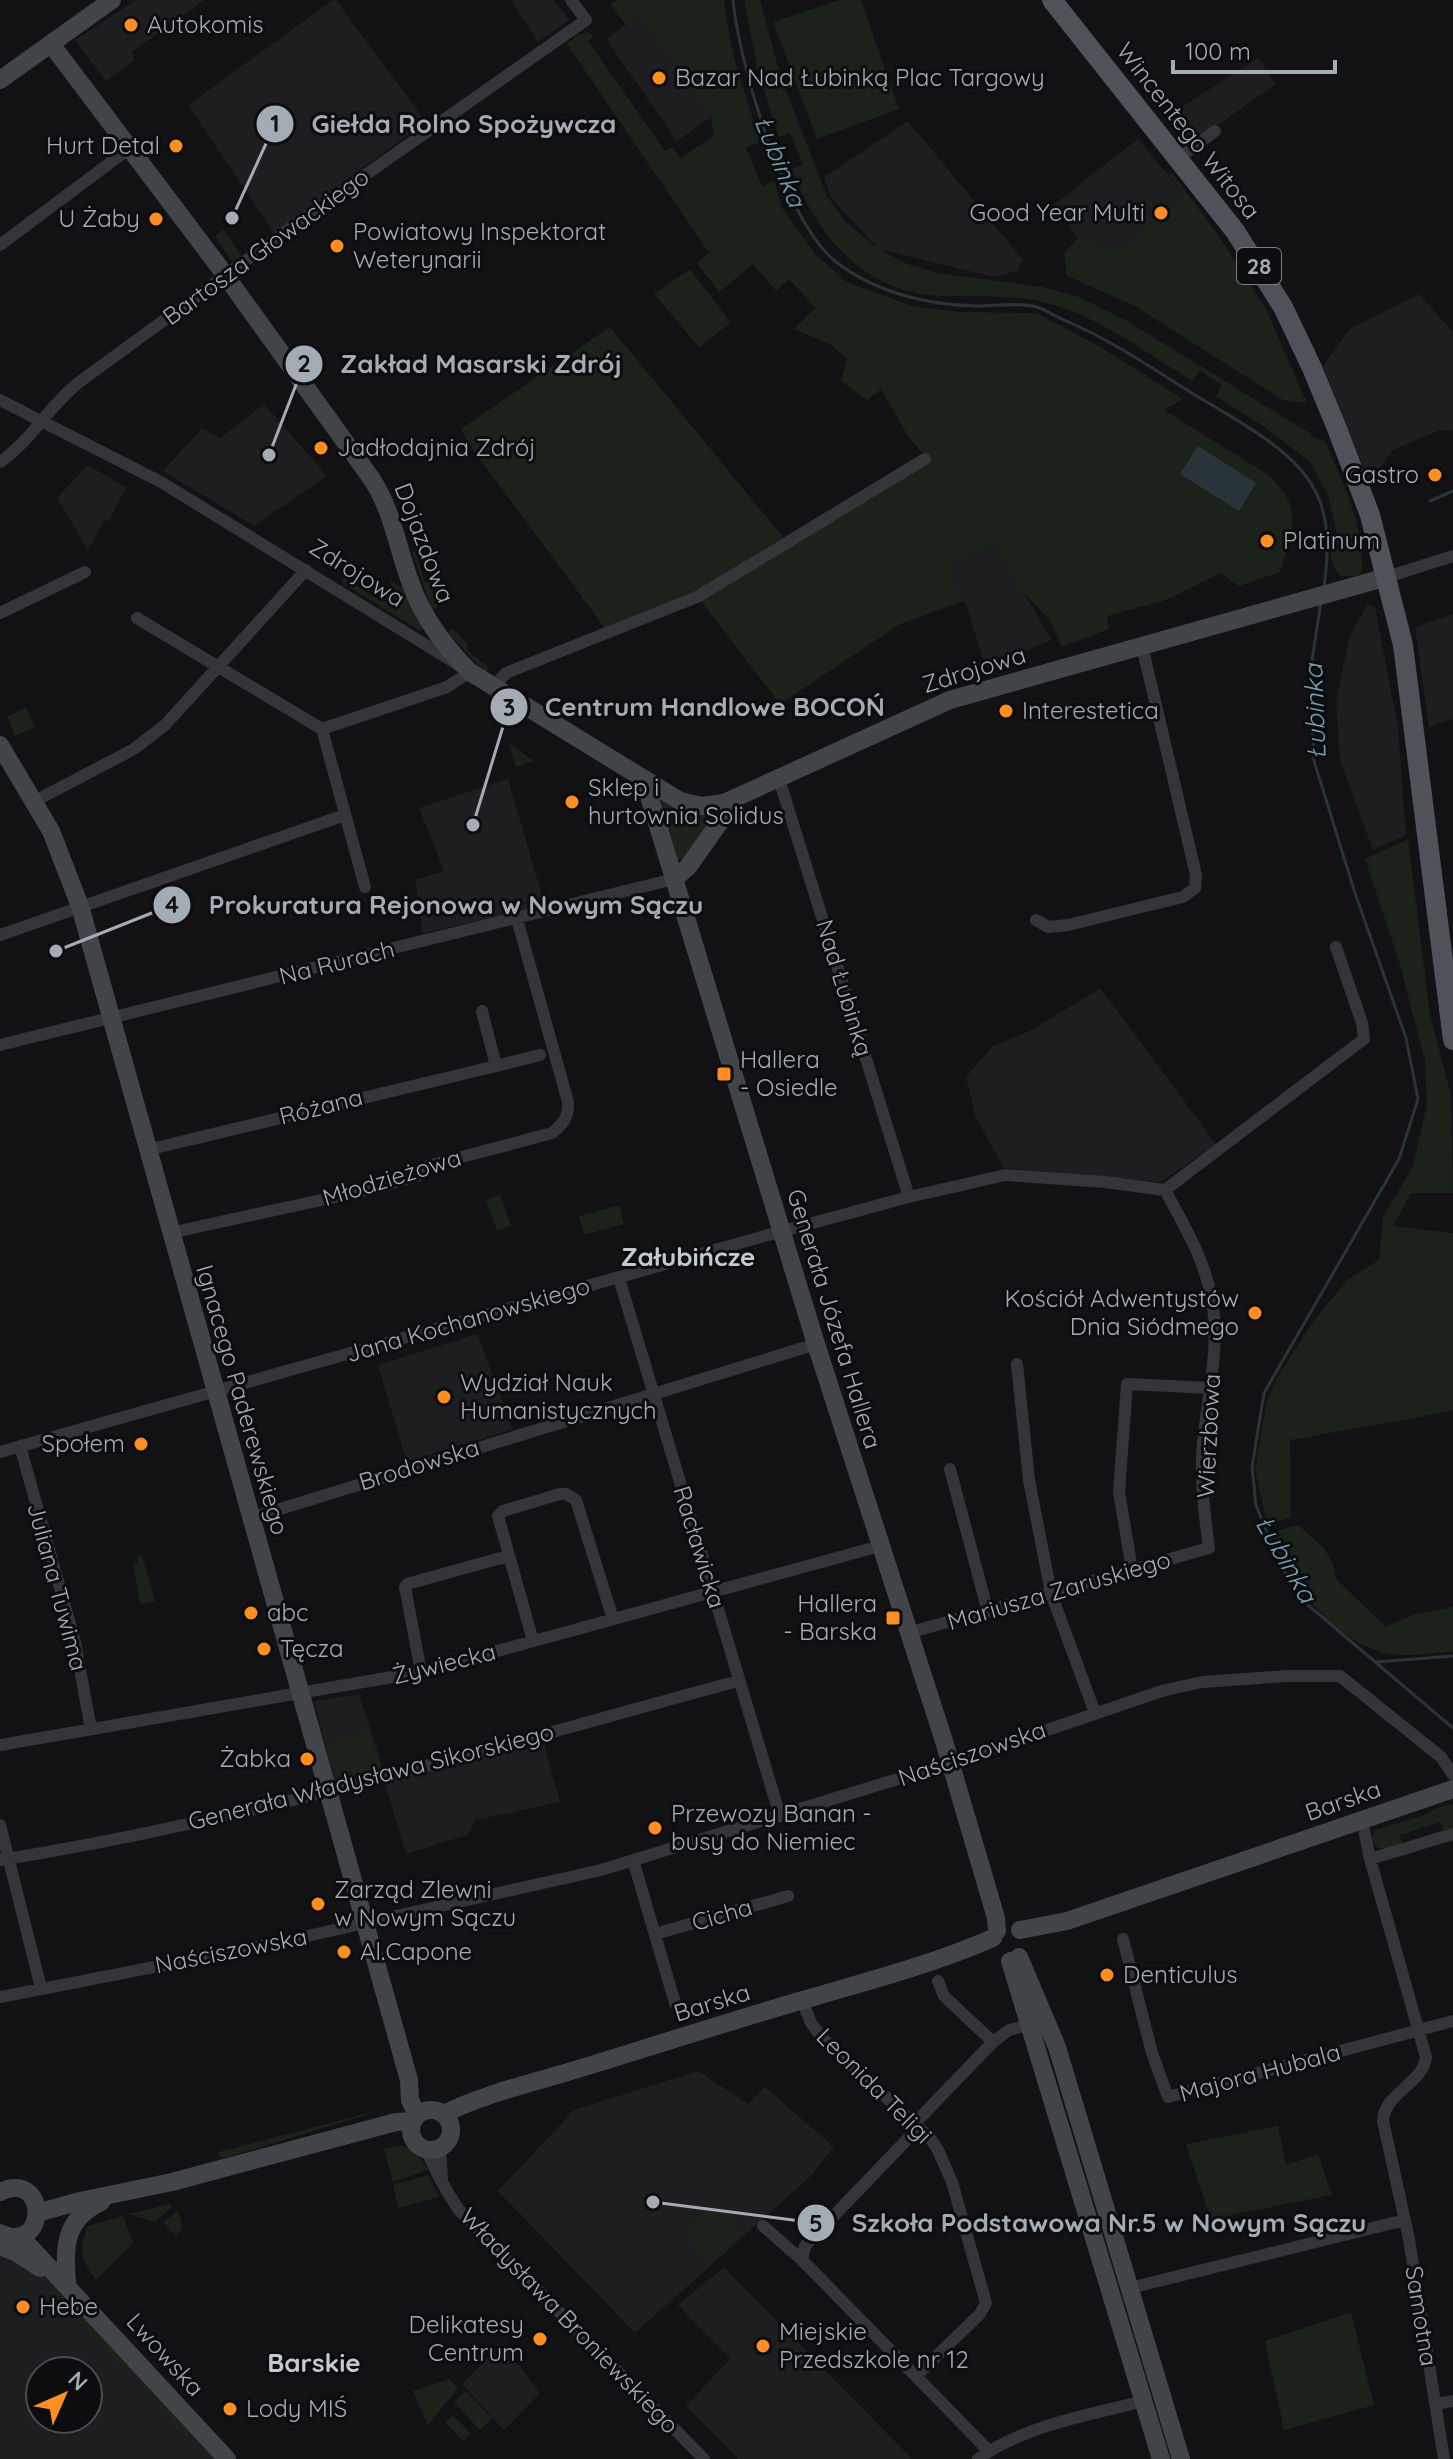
<svg xmlns="http://www.w3.org/2000/svg" width="1453" height="2459" font-family="Quicksand,sans-serif">
	<style>
		.built { fill: #1e1e21; fill-rule: evenodd }
		.green { fill: #1a221a }
		.water { fill: #283438 }
		.lines { fill: none; stroke-linecap: round; stroke-linejoin: round }
		.stream { stroke: #283438; stroke-width: 3 }
		.street { stroke: #333539; stroke-width: 12 }
		.secondary { stroke: #414449; stroke-width: 18 }
		.primary { stroke: #4f5258; stroke-width: 20 }
		.poi-dot { fill: #fc8e22; stroke: #0d0d0f; stroke-width: 3 }
		.labels { text-anchor: middle; stroke-width: 6; stroke-linejoin: round; paint-order: stroke }
		.shield { fill: #0d0d0f; stroke: #767c83; stroke-width: 2 }
		.shield-label { font-size: 22px; font-weight: bold; fill: #a3abb5 }
		.poi-label { font-size: 24px; fill: #a3abb5; stroke: #0d0d0f; text-anchor: start }
		.street-label { font-size: 24px; fill: #a3abb5; stroke: #0d0d0f }
		.water-label { font-size: 26px; font-style: italic; fill: #77a1b3; stroke: #0d0d0f }
		.neighbourhood-label { font-size: 26px; font-weight: bold; fill: #c4cad1; stroke: #0d0d0f }
		.leader { fill: none; stroke: #a3abb5; stroke-width: 3 }
		.callout-dot { fill: #a3abb5; stroke: #0d0d0f; stroke-width: 3 }
		.mark-label { font-size: 24px; text-anchor: middle; font-weight: bold; fill: #111 }
		.callout-label { font-size: 26px; text-anchor: middle; font-weight: bold; fill: #a3abb5; stroke: #0d0d0f; stroke-width: 6; stroke-linejoin: round; paint-order: stroke }
	</style>
	<rect width="100%" height="100%" fill="#121214"/>
	<path class="built" d="M136 0H204L132 52 135 60 106 81 75 40Z
		M333 0H336L426 122 274 233 188 105Z
		M511 0H554L569 20 538 42Z
		M640 15 711 117 677 141 606 39Z
		M1258 58 1276 84 1187 147 1168 116Z
		M908 121 1023 260 1017 271 994 277 879 249 831 198 824 177Z
		M1138 139 1183 193 1122 250 1078 238 1053 205Z
		M1419 294 1453 332V431L1440 430 1393 450 1369 481 1323 366 1349 329Z
		M264 404 327 476 254 526 163 471 202 428 220 438Z
		M88 465 126 488 108 522 104 520 88 550 57 498Z
		M995 546 1052 640 985 668 969 612 949 568Z
		M1367 604 1375 607 1398 728 1406 835 1373 850 1340 760 1336 701 1349 639Z
		M1453 614V719L1429 727 1415 627Z
		M508 779 545 906 423 933 415 880 444 871 419 808Z
		M1100 988 1216 1144 1161 1182 1004 1168 976 1118 966 1077 993 1046 1032 1030Z
		M477 1334 513 1429 407 1462 378 1365Z
		M359 1694 383 1769 335 1781 314 1701Z
		M544 1743 560 1802 476 1820 467 1835 406 1854 384 1781Z
		M698 2071 748 2104 765 2087 834 2147 811 2176 635 2333 498 2191 574 2110Z
		M0 2248 35 2265 218 2459H0ZM40 2371H88V2419H40Z
		M724 2267 912 2459H738L686 2406 730 2359 678 2305Z
		M502 2343 540 2393 504 2430 462 2384Z"/>
	<path class="green" d="M619 0H724C729 49 744 95 761 141L746 148 762 186 774 181 782 208 815 254 847 282 912 306 959 312 1037 313 1102 348 1183 399 1164 410 1267 474C1305 508 1293 530 1280 572L1239 586 1220 573 1166 600 1107 616 1109 629 1062 647 1049 619 1021 590 995 546 949 568 964 601 900 624 780 704 701 601 924 455 908 436 881 389 867 400 841 381 847 359 830 344 794 329 815 308 789 279 776 291 753 264 719 292 697 263 709 253 567 44 577 35 588 32 594 36 588 41 665 151 672 147 681 158 714 135 711 117 640 16 626 25 610 4Z
		M744 0H760L781 78 827 196 846 222 873 245 904 263 938 273 1043 287 1079 297 1129 322 1308 432 1315 439 1325 441C1343 485 1364 523 1362 572L1358 576H1341C1329 566 1329 546 1333 532L1338 538 1328 495 1309 461 1266 428 1216 396 1222 385 1200 371 1192 381C1148 354 1104 320 1054 305 1021 294 980 297 945 296 867 295 817 238 792 169L803 164 790 133 779 137 758 72Z
		M839 0H861L899 109 817 139 773 22Z
		M1172 173 1216 232 1265 307 1307 403 1283 400 1133 305 1067 276 1064 253 1078 238 1122 250 1183 193 1169 175Z
		M223 229 243 258 233 263 215 237Z
		M690 269 731 323 699 347 654 294Z
		M610 327 783 537 693 594 607 631 468 443 461 429Z
		M415 550 424 580 426 583 432 580 431 587 439 606 432 610 412 552Z
		M350 572 346 579 379 600 396 604 390 580 404 589 423 628 420 631 342 583V578Z
		M453 629 469 646 466 648 468 651 490 668 485 672 448 633Z
		M26 707 35 727 15 736 7 717Z
		M508 742 534 761 516 767Z
		M662 799 677 808 710 817 711 821 685 858 678 860 673 858 657 801Z
		M1408 839 1430 1014 1451 1095 1453 1193H1411L1393 1226 1453 1233V1411L1290 1440 1291 1517 1267 1525 1255 1470 1266 1405 1275 1381 1310 1326 1347 1280 1379 1260 1383 1217 1413 1166 1427 1104 1425 1061 1399 961 1365 859Z
		M500 1195 511 1226 497 1231 486 1200Z
		M619 1205 624 1224 584 1235 579 1216Z
		M1298 1525 1324 1548 1333 1564 1336 1579 1386 1627 1415 1614 1453 1607V1652C1435 1652 1415 1656 1398 1655 1338 1650 1291 1582 1269 1533Z
		M142 1555 155 1601 140 1604 133 1564 138 1562 137 1557Z
		M366 1730 381 1768 336 1779 326 1745Z
		M1453 1804V1828L1444 1831 1441 1822 1400 1835 1402 1843C1392 1847 1381 1853 1372 1843L1374 1830 1422 1816 1437 1808Z
		M392 2107 221 2159 218 2152Z
		M1278 2126 1286 2165 1318 2154 1332 2195 1211 2219 1186 2144Z
		M401 2146 413 2149 428 2170 393 2182 384 2148Z
		M428 2175 439 2197 398 2208 393 2185Z
		M716 2201 743 2235 709 2263 687 2237 686 2231Z
		M170 2204 172 2207 155 2222 129 2214Z
		M178 2210 183 2228 176 2236 163 2223Z
		M123 2216 133 2243 96 2280C81 2260 78 2249 88 2226Z
		M36 2268 134 2369 128 2373 120 2367 80 2323 78 2317 38 2275Z
		M1351 2312 1374 2405 1284 2430 1265 2341Z
		M449 2379 458 2388 428 2425 413 2391Z
		M147 2386 184 2425 190 2435H186L149 2395Z
		M466 2391 492 2418 480 2430 454 2402Z
		M453 2415 471 2434 463 2441 445 2422Z"/>
	<path class="water" d="M1198 446 1256 483 1239 511 1180 474Z"/>
	<g class="lines">
		<path class="stream" d="M733 0C739 63 785 221 835 261 874 292 927 305 976 306 995 306 1019 302 1037 307 1046 310 1055 316 1064 320 1111 340 1152 368 1195 395 1231 417 1287 446 1310 482 1331 514 1329 550 1324 587
			M1430 501 1453 491
			M1327 539 1359 537
			M1321 602 1310 673 1314 761 1355 893 1406 1038 1418 1099 1399 1159 1264 1393 1252 1467 1256 1505 1280 1565 1308 1605 1453 1728
			M1377 1662 1453 1656"/>
		<path class="street" d="M1179 158 1215 131
			M0 245 130 148
			M0 400 161 482 470 672 447 687 322 729
			M0 462C31 441 49 406 78 383L297 223 586 20 571 0
			M1387 577 1453 556
			M0 613 85 572
			M137 618 322 729
			M493 687 506 673 697 597 925 459
			M322 729 365 887
			M779 779 909 1197
			M35 801 134 749 165 725 306 570
			M1036 920 1048 927 1068 925 1183 897 1195 888 1196 875 1142 646
			M0 935 345 815
			M0 1045 674 879
			M496 1066 540 1055
			M147 1150 496 1066 482 1011
			M170 1233 376 1188 420 1175 428 1166 552 1133C563 1124 569 1117 568 1102L517 919
			M619 1278 780 1816
			M1017 1364 1029 1480 1051 1593 1095 1713
			M20 1446 75 1642 91 1729
			M0 1452 768 1235 909 1197 1005 1175 1105 1182 1165 1190 1364 1039 1362 1023 1336 947
			M950 1469 988 1612
			M251 1518 816 1344
			M1132 1569 1119 1492 1127 1384 1211 1388
			M908 1633 1209 1548C1205 1518 1201 1487 1202 1456 1205 1401 1223 1345 1210 1291 1201 1252 1183 1224 1165 1190
			M533 1641 498 1516 503 1511 560 1494H566L576 1500 613 1619
			M421 1672 405 1587 407 1584 508 1556
			M0 1745 421 1672 880 1546
			M1362 1820 1370 1859 1426 2057C1423 2084 1384 2093 1383 2121L1409 2239 1444 2459
			M0 1825 41 1988
			M1370 1859 1453 1834
			M0 1860C250 1820 494 1747 738 1681
			M633 1860 675 2003
			M655 1934 788 1896
			M1123 1939 1152 2053 1168 2097 1453 2021
			M938 1981 944 1996 993 2042
			M0 1997 272 1944 601 1870 950 1763 1165 1690 1203 1682 1287 1676H1340L1441 1757 1453 1775
			M802 2000 811 2023 823 2039 930 2138 938 2150 952 2182 986 2303 980 2314 916 2376
			M914 2124 993 2042 1009 2030 1028 2025
			M918 2128 805 2246 802 2260 989 2451
			M440 2148 442 2178
			M427 2150C433 2168 448 2194 459 2210L704 2459
			M763 2226 802 2260
			M1130 2288 1405 2220
			M1435 2404 1453 2401
			M978 2459C1025 2425 1089 2415 1144 2401"/>
		<path class="secondary" d="M51 44 220 268 371 478C393 511 397 547 411 584 423 618 444 646 470 672L680 801 702 806 724 803 950 700 1387 577
			M0 80 112 0
			M0 745 51 831 80 906 409 2080 410 2100 417 2115
			M644 780 816 1344 944 1741 996 1918 997 1931
			M674 879 688 867 736 799
			M1020 1930 1067 1921 1453 1789
			M1019 1957 1057 2047 1181 2459
			M1010 1961 1161 2459
			M411 2130a20 20 0 1 1 40 0a20 20 0 1 1-40 0Z
			M444 2114C484 2093 544 2080 588 2066 659 2044 731 2021 803 2000 867 1981 931 1965 993 1938
			M0 2192C49 2169 48 2256 0 2233
			M37 2213 80 2201 172 2182 396 2122 413 2121
			M20 2236 227 2459
			M0 2246 17 2253 40 2268
			M67 2283C64 2247 64 2219 101 2202"/>
		<path class="primary" d="M1052 0 1235 231 1283 307 1312 368 1336 426 1370 515 1403 645 1453 1040"/>
	</g>
	<g class="poi-dot">
		<circle cx="131" cy="25" r="8"/>
		<circle cx="659" cy="78" r="8"/>
		<circle cx="176" cy="146" r="8"/>
		<circle cx="1161" cy="213" r="8"/>
		<circle cx="156" cy="219" r="8"/>
		<circle cx="337" cy="246" r="8"/>
		<circle cx="321" cy="448" r="8"/>
		<circle cx="1435" cy="475" r="8"/>
		<circle cx="1267" cy="541" r="8"/>
		<circle cx="1006" cy="711" r="8"/>
		<circle cx="572" cy="802" r="8"/>
		<rect x="716" y="1066" width="16" height="16" rx="4"/>
		<circle cx="1255" cy="1313" r="8"/>
		<circle cx="444" cy="1397" r="8"/>
		<circle cx="141" cy="1444" r="8"/>
		<circle cx="251" cy="1613" r="8"/>
		<rect x="885" y="1610" width="16" height="16" rx="4"/>
		<circle cx="264" cy="1649" r="8"/>
		<circle cx="307" cy="1759" r="8"/>
		<circle cx="655" cy="1828" r="8"/>
		<circle cx="318" cy="1904" r="8"/>
		<circle cx="344" cy="1952" r="8"/>
		<circle cx="1107" cy="1975" r="8"/>
		<circle cx="23" cy="2307" r="8"/>
		<circle cx="540" cy="2339" r="8"/>
		<circle cx="763" cy="2346" r="8"/>
		<circle cx="230" cy="2409" r="8"/>
	</g>
	<g class="labels">
		<rect class="shield" x="1237" y="248" width="44" height="36" rx="6"/>
		<g class="shield-label">
			<text x="1259" y="274">28</text>
		</g>
		<g class="poi-label">
			<text x="147" y="33">Autokomis</text>
			<text x="675" y="86">Bazar Nad Łubinką Plac Targowy</text>
			<text x="160" y="154" text-anchor="end">Hurt Detal</text>
			<text x="1145" y="221" text-anchor="end">Good Year Multi</text>
			<text x="140" y="227" text-anchor="end">U Żaby</text>
			<text x="353" y="240">Powiatowy Inspektorat<tspan x="353" dy="28">Weterynarii</tspan></text>
			<text x="337" y="456">Jadłodajnia Zdrój</text>
			<text x="1419" y="483" text-anchor="end">Gastro</text>
			<text x="1283" y="549">Platinum</text>
			<text x="1022" y="719">Interestetica</text>
			<text x="588" y="796">Sklep i<tspan x="588" dy="28">hurtownia Solidus</tspan></text>
			<text x="740" y="1068">Hallera<tspan x="740" dy="28">- Osiedle</tspan></text>
			<text x="1239" y="1307" text-anchor="end">Kościół Adwentystów<tspan x="1239" dy="28">Dnia Siódmego</tspan></text>
			<text x="460" y="1391">Wydział Nauk<tspan x="460" dy="28">Humanistycznych</tspan></text>
			<text x="125" y="1452" text-anchor="end">Społem</text>
			<text x="877" y="1612" text-anchor="end">Hallera<tspan x="877" dy="28">- Barska</tspan></text>
			<text x="267" y="1621">abc</text>
			<text x="280" y="1657">Tęcza</text>
			<text x="291" y="1767" text-anchor="end">Żabka</text>
			<text x="671" y="1822">Przewozy Banan -<tspan x="671" dy="28">busy do Niemiec</tspan></text>
			<text x="334" y="1898">Zarząd Zlewni<tspan x="334" dy="28">w Nowym Sączu</tspan></text>
			<text x="360" y="1960">Al.Capone</text>
			<text x="1123" y="1983">Denticulus</text>
			<text x="39" y="2315">Hebe</text>
			<text x="524" y="2333" text-anchor="end">Delikatesy<tspan x="524" dy="28">Centrum</tspan></text>
			<text x="779" y="2340">Miejskie<tspan x="779" dy="28">Przedszkole nr 12</tspan></text>
			<text x="246" y="2417">Lody MIŚ</text>
		</g>
		<g class="street-label">
			<text transform="translate(1188 131) rotate(52)" y="8">Wincentego Witosa</text>
			<text transform="translate(266 247) rotate(-36)" y="8">Bartosza Głowackiego</text>
			<text transform="translate(424 543) rotate(69)" y="8">Dojazdowa</text>
			<text transform="translate(357 573) rotate(32)" y="8">Zdrojowa</text>
			<text transform="translate(974 670) rotate(-17)" y="8">Zdrojowa</text>
			<text transform="translate(337 963) rotate(-14)" y="8">Na Rurach</text>
			<text transform="translate(844 988) rotate(73)" y="8">Nad Łubinką</text>
			<text transform="translate(321 1107) rotate(-14)" y="8">Różana</text>
			<text transform="translate(392 1178) rotate(-17)" y="8">Młodzieżowa</text>
			<text transform="translate(834 1319) rotate(73)" y="8">Generała Józefa Hallera</text>
			<text transform="translate(468 1320) rotate(-16)" y="8">Jana Kochanowskiego</text>
			<text transform="translate(242 1400) rotate(74)" y="8">Ignacego Paderewskiego</text>
			<text transform="translate(1209 1436) rotate(-87)" y="8">Wierzbowa</text>
			<text transform="translate(419 1465) rotate(-17)" y="8">Brodowska</text>
			<text transform="translate(699 1547) rotate(73)" y="8">Racławicka</text>
			<text transform="translate(57 1587) rotate(75)" y="8">Juliana Tuwima</text>
			<text transform="translate(1059 1591) rotate(-16)" y="8">Mariusza Zaruskiego</text>
			<text transform="translate(444 1664) rotate(-14)" y="8">Żywiecka</text>
			<text transform="translate(972 1754) rotate(-19)" y="8">Naściszowska</text>
			<text transform="translate(371 1777) rotate(-14)" y="8">Generała Władysława Sikorskiego</text>
			<text transform="translate(1343 1801) rotate(-19)" y="8">Barska</text>
			<text transform="translate(722 1915) rotate(-16)" y="8">Cicha</text>
			<text transform="translate(231 1951) rotate(-11)" y="8">Naściszowska</text>
			<text transform="translate(712 2003) rotate(-17)" y="8">Barska</text>
			<text transform="translate(1260 2073) rotate(-15)" y="8">Majora Hubala</text>
			<text transform="translate(874 2086) rotate(45)" y="8">Leonida Teligi</text>
			<text transform="translate(1421 2316) rotate(81)" y="8">Samotna</text>
			<text transform="translate(569 2321) rotate(46)" y="8">Władysława Broniewskiego</text>
			<text transform="translate(165 2355) rotate(48)" y="8">Lwowska</text>
		</g>
		<g class="water-label">
			<text transform="translate(780 161) rotate(68)" y="9">Łubinka</text>
			<text transform="translate(1315 712) rotate(-92)" y="9">Łubinka</text>
			<text transform="translate(1286 1559) rotate(60)" y="9">Łubinka</text>
		</g>
		<g class="neighbourhood-label">
			<text x="688" y="1266">Załubińcze</text>
			<text x="314" y="2372">Barskie</text>
		</g>
	</g>
	<path class="leader" d="M232 218L275 124M269 455L304 364M473 825L509 707M56 951L172 905M653 2202L816 2223"/>
	<g class="callout-dot">
		<circle cx="232" cy="218" r="8"/>
		<circle cx="269" cy="455" r="8"/>
		<circle cx="473" cy="825" r="8"/>
		<circle cx="56" cy="951" r="8"/>
		<circle cx="653" cy="2202" r="8"/>
		<circle cx="275" cy="124" r="20"/>
		<circle cx="304" cy="364" r="20"/>
		<circle cx="509" cy="707" r="20"/>
		<circle cx="172" cy="905" r="20"/>
		<circle cx="816" cy="2223" r="20"/>
	</g>
	<g class="mark-label">
		<text x="275" y="132">1</text>
		<text x="304" y="372">2</text>
		<text x="509" y="716">3</text>
		<text x="172" y="913">4</text>
		<text x="816" y="2232">5</text>
	</g>
	<g class="callout-label">
		<text x="464" y="133">Giełda Rolno Spożywcza</text>
		<text x="481" y="373">Zakład Masarski Zdrój</text>
		<text x="715" y="716">Centrum Handlowe BOCOŃ</text>
		<text x="456" y="914">Prokuratura Rejonowa w Nowym Sączu</text>
		<text x="1109" y="2232">Szkoła Podstawowa Nr.5 w Nowym Sączu</text>
	</g>
	<g transform="translate(64 2395) rotate(45)"><circle r="38" fill="#0d0d0f" stroke="#494c51" stroke-width="2"/>
	<path d="M0-6L14 30L0 20L-14 30Z" fill="#fc8e22"/>
	<text y="-12" font-size="22" font-weight="bold" text-anchor="middle" fill="#a3abb5">N</text>
	</g>
	<path d="M1173 60v12h162v-12" fill="none" stroke="#a3abb5" stroke-width="4"/>
	<text x="1185" y="60" font-size="24" fill="#a3abb5" stroke="#0d0d0f" stroke-width="6" paint-order="stroke">100 m</text>
</svg>
